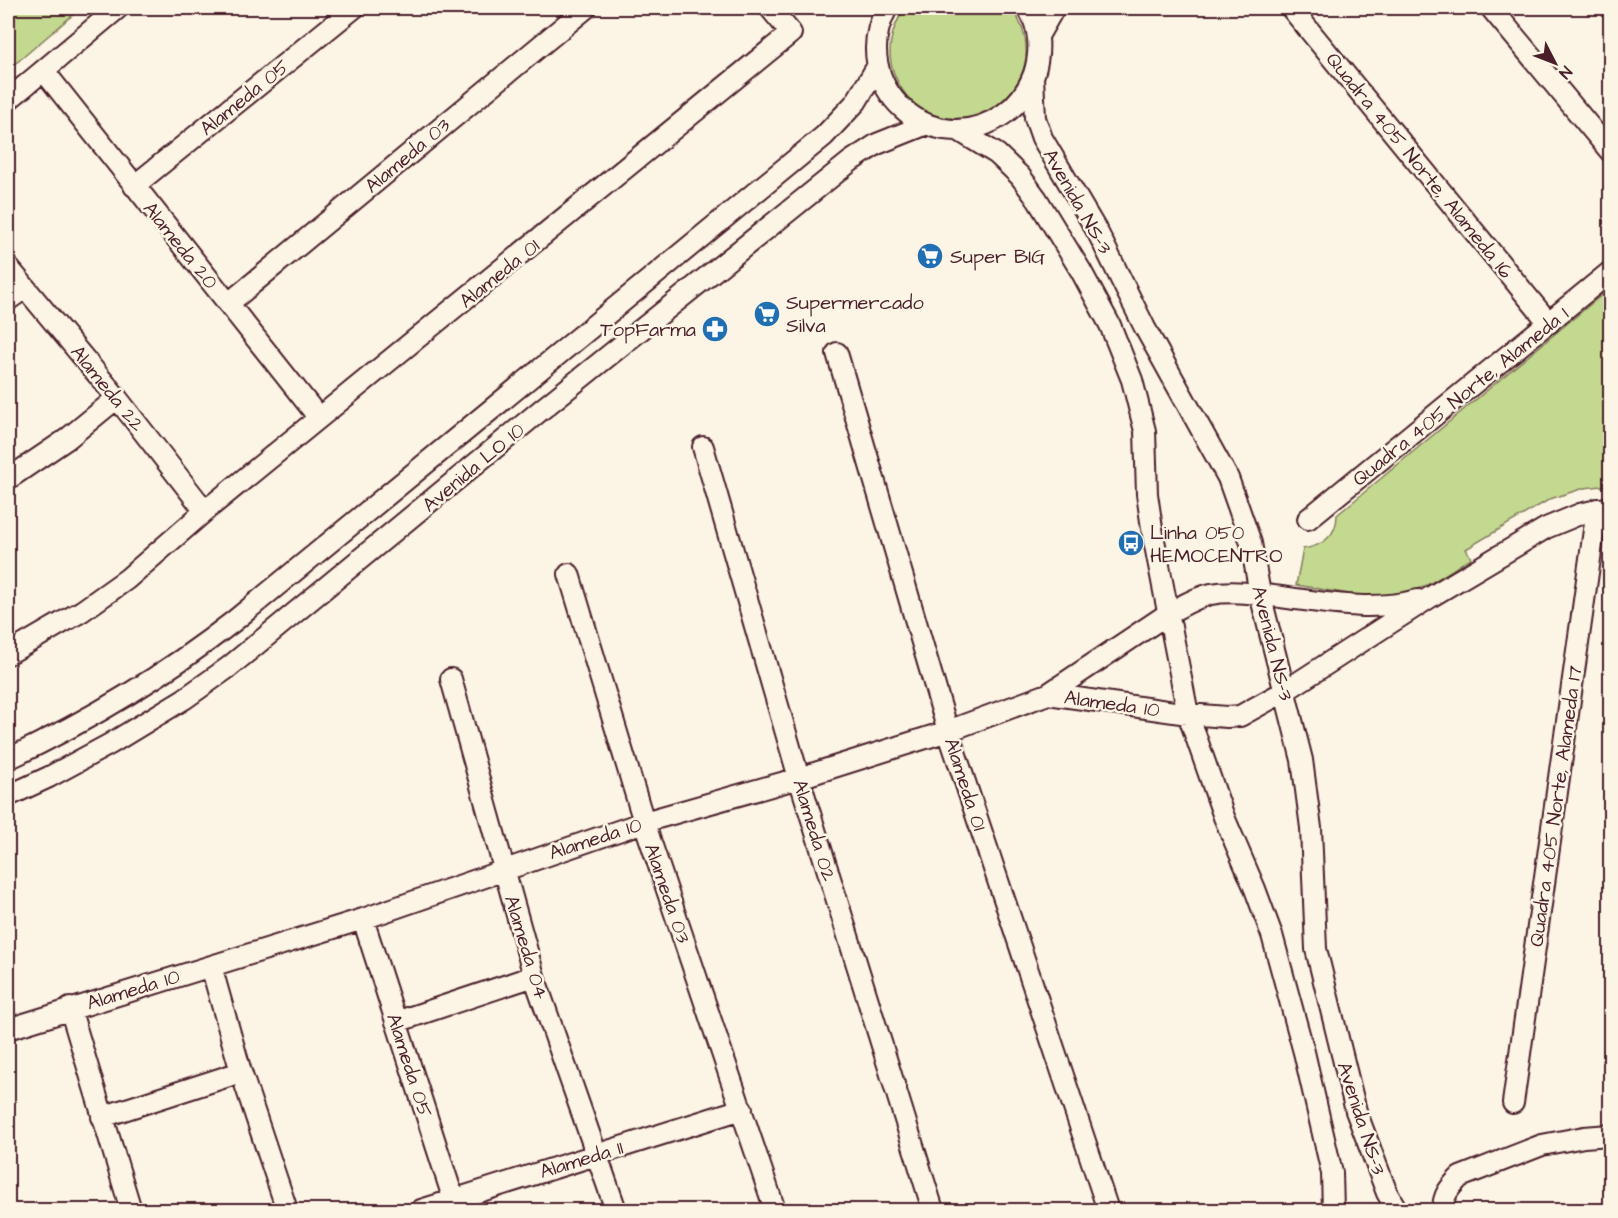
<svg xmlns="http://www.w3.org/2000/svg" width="1618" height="1218" font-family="'Architects Daughter',sans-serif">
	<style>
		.green { fill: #c3d98f; stroke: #867c5d; stroke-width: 1.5 }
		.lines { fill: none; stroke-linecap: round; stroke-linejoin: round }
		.minor-casing { stroke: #4a1f2b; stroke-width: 24 }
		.minor { stroke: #fcf5e5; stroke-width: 20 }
		.labels { text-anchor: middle; stroke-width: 5; stroke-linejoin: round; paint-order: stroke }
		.street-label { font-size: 20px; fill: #4a1f2b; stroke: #fcf5e5 }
		.poi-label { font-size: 20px; fill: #4a1f2b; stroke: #fcf5e5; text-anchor: start }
	</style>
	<rect width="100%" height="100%" fill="#fcf5e5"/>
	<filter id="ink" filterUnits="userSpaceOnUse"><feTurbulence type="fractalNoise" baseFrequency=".0167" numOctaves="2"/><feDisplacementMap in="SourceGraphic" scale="12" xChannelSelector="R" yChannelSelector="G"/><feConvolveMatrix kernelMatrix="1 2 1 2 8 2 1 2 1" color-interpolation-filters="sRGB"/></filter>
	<g filter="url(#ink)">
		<path class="green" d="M8 8H70L75 13 8 70Z
			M905 8H1012C1070 96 934 167 895 76 885 53 891 28 905 8Z
			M1610 288V485L1584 488 1550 499 1466 549 1471 558C1451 570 1429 587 1406 593 1371 602 1331 590 1296 585L1303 549C1322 546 1337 536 1337 515Z"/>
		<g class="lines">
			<defs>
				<path id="minor" d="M887 8C845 84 932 165 1004 114 1018 104 1028 90 1034 74 1041 52 1040 28 1028 8
					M1291 8 1549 323
					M1491 8 1610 151
					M1038 36 1054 8
					M44 71 319 418
					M1033 77 1035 118 1042 138 1098 233 1145 328 1228 478 1251 543 1260 594 1302 760 1311 828 1316 949 1356 1111 1387 1193 1397 1210
					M8 100 118 8
					M958 130 997 154 1020 176 1037 199 1081 271 1110 325 1132 380 1145 431 1147 494 1153 535 1188 714 1224 817 1255 889 1272 935 1304 1052 1332 1173 1333 1210
					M134 186 354 8
					M8 267 117 398 205 511
					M8 300 25 288
					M229 303 586 8
					M837 353 948 731 1108 1210
					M703 447 799 778 933 1210
					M8 479 67 439 117 398
					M1308 519 1610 272
					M569 574 644 822 775 1210
					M8 654 82 611 127 579 205 511 791 33 770 8
					M451 679 534 976 616 1210
					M1048 694 1169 613C1182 606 1196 597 1211 594 1233 590 1259 594 1281 597 1327 603 1372 612 1418 600
					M8 759C88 721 164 676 234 621L824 136 856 102 877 67
					M8 796 49 777 110 744 184 699 229 667 541 410 851 161 877 144 927 124
					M363 919 457 1210
					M211 966 241 1072 287 1210
					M70 1008 131 1210
					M396 1022 534 976
					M8 1029 363 919 644 822 799 778 948 731 1048 694 1188 714 1227 717 1240 716 1285 691 1432 596 1546 528 1580 514 1610 507
					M1513 1103 1597 509
					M102 1117 241 1072
					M421 1210 742 1109
					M1443 1210C1443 1195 1449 1188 1460 1177L1542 1145 1584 1137 1610 1135"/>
			</defs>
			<use href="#minor" class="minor-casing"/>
			<use href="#minor" class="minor"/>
		</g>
	</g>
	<defs>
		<symbol id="supermarket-disc" viewBox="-11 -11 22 22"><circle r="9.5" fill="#1f6fb2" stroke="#fcf5e5"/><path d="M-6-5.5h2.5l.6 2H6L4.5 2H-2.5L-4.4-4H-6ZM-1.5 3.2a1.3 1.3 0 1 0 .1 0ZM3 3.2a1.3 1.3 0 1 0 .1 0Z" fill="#fff"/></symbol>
		<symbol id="pharmacy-disc" viewBox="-11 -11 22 22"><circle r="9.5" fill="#1f6fb2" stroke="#fcf5e5"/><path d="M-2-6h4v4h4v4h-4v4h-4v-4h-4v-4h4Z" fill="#fff"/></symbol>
		<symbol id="bus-disc" viewBox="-11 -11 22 22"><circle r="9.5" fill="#1f6fb2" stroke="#fcf5e5"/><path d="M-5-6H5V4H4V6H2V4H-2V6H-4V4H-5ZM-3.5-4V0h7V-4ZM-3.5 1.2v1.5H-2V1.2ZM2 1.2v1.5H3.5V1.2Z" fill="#fff"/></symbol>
	</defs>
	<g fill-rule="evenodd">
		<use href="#supermarket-disc" x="915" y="241" width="30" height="30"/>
		<use href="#supermarket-disc" x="752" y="299" width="30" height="30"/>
		<use href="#pharmacy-disc" x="700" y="314" width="30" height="30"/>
		<use href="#bus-disc" x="1116" y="528" width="30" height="30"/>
	</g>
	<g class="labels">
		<g class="street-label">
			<text transform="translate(244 97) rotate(-39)" y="7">Alameda 05</text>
			<text transform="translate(407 155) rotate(-40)" y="7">Alameda 03</text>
			<text transform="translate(1420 165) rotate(51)" y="7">Quadra 405 Norte, Alameda 16</text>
			<text transform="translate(1078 201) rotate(60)" y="7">Avenida NS-3</text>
			<text transform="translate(181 245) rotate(51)" y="7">Alameda 20</text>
			<text transform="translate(499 273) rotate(-39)" y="7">Alameda 01</text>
			<text transform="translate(108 388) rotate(51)" y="7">Alameda 22</text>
			<text transform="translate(1460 396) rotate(-39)" y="7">Quadra 405 Norte, Alameda 1</text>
			<text transform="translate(473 467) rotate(-40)" y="7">Avenida LO 10</text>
			<text transform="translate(1273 643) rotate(76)" y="7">Avenida NS-3</text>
			<text transform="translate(1112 703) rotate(8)" y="7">Alameda 10</text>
			<text transform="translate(966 784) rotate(72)" y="7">Alameda 01</text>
			<text transform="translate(1555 806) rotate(-82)" y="7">Quadra 405 Norte, Alameda 17</text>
			<text transform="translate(815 830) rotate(73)" y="7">Alameda 02</text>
			<text transform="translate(595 838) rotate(-18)" y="7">Alameda 10</text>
			<text transform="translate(668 893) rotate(71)" y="7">Alameda 03</text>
			<text transform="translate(527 947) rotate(73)" y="7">Alameda 04</text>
			<text transform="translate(133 989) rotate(-17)" y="7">Alameda 10</text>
			<text transform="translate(410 1065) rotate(72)" y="7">Alameda 05</text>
			<text transform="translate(1362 1118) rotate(72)" y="7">Avenida NS-3</text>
			<text transform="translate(581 1159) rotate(-17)" y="7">Alameda 11</text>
		</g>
		<g class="poi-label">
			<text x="950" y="263">Super BIG</text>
			<text x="786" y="309">Supermercado<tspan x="786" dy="23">Silva</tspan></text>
			<text x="696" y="336" text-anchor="end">TopFarma</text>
			<text x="1150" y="539">Linha 050<tspan x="1150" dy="23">HEMOCENTRO</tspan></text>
		</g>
	</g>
	<rect width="1618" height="1218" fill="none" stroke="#fcf5e5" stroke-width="30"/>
	<rect x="15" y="15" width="1588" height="1188" fill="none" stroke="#4a1f2b" stroke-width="2" filter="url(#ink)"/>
	<g transform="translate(1555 63) rotate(132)" stroke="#fcf5e5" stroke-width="4.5" paint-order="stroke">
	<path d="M0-4.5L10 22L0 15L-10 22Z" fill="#4a1f2b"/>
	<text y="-9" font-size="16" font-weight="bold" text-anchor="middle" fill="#4a1f2b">N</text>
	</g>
</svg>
